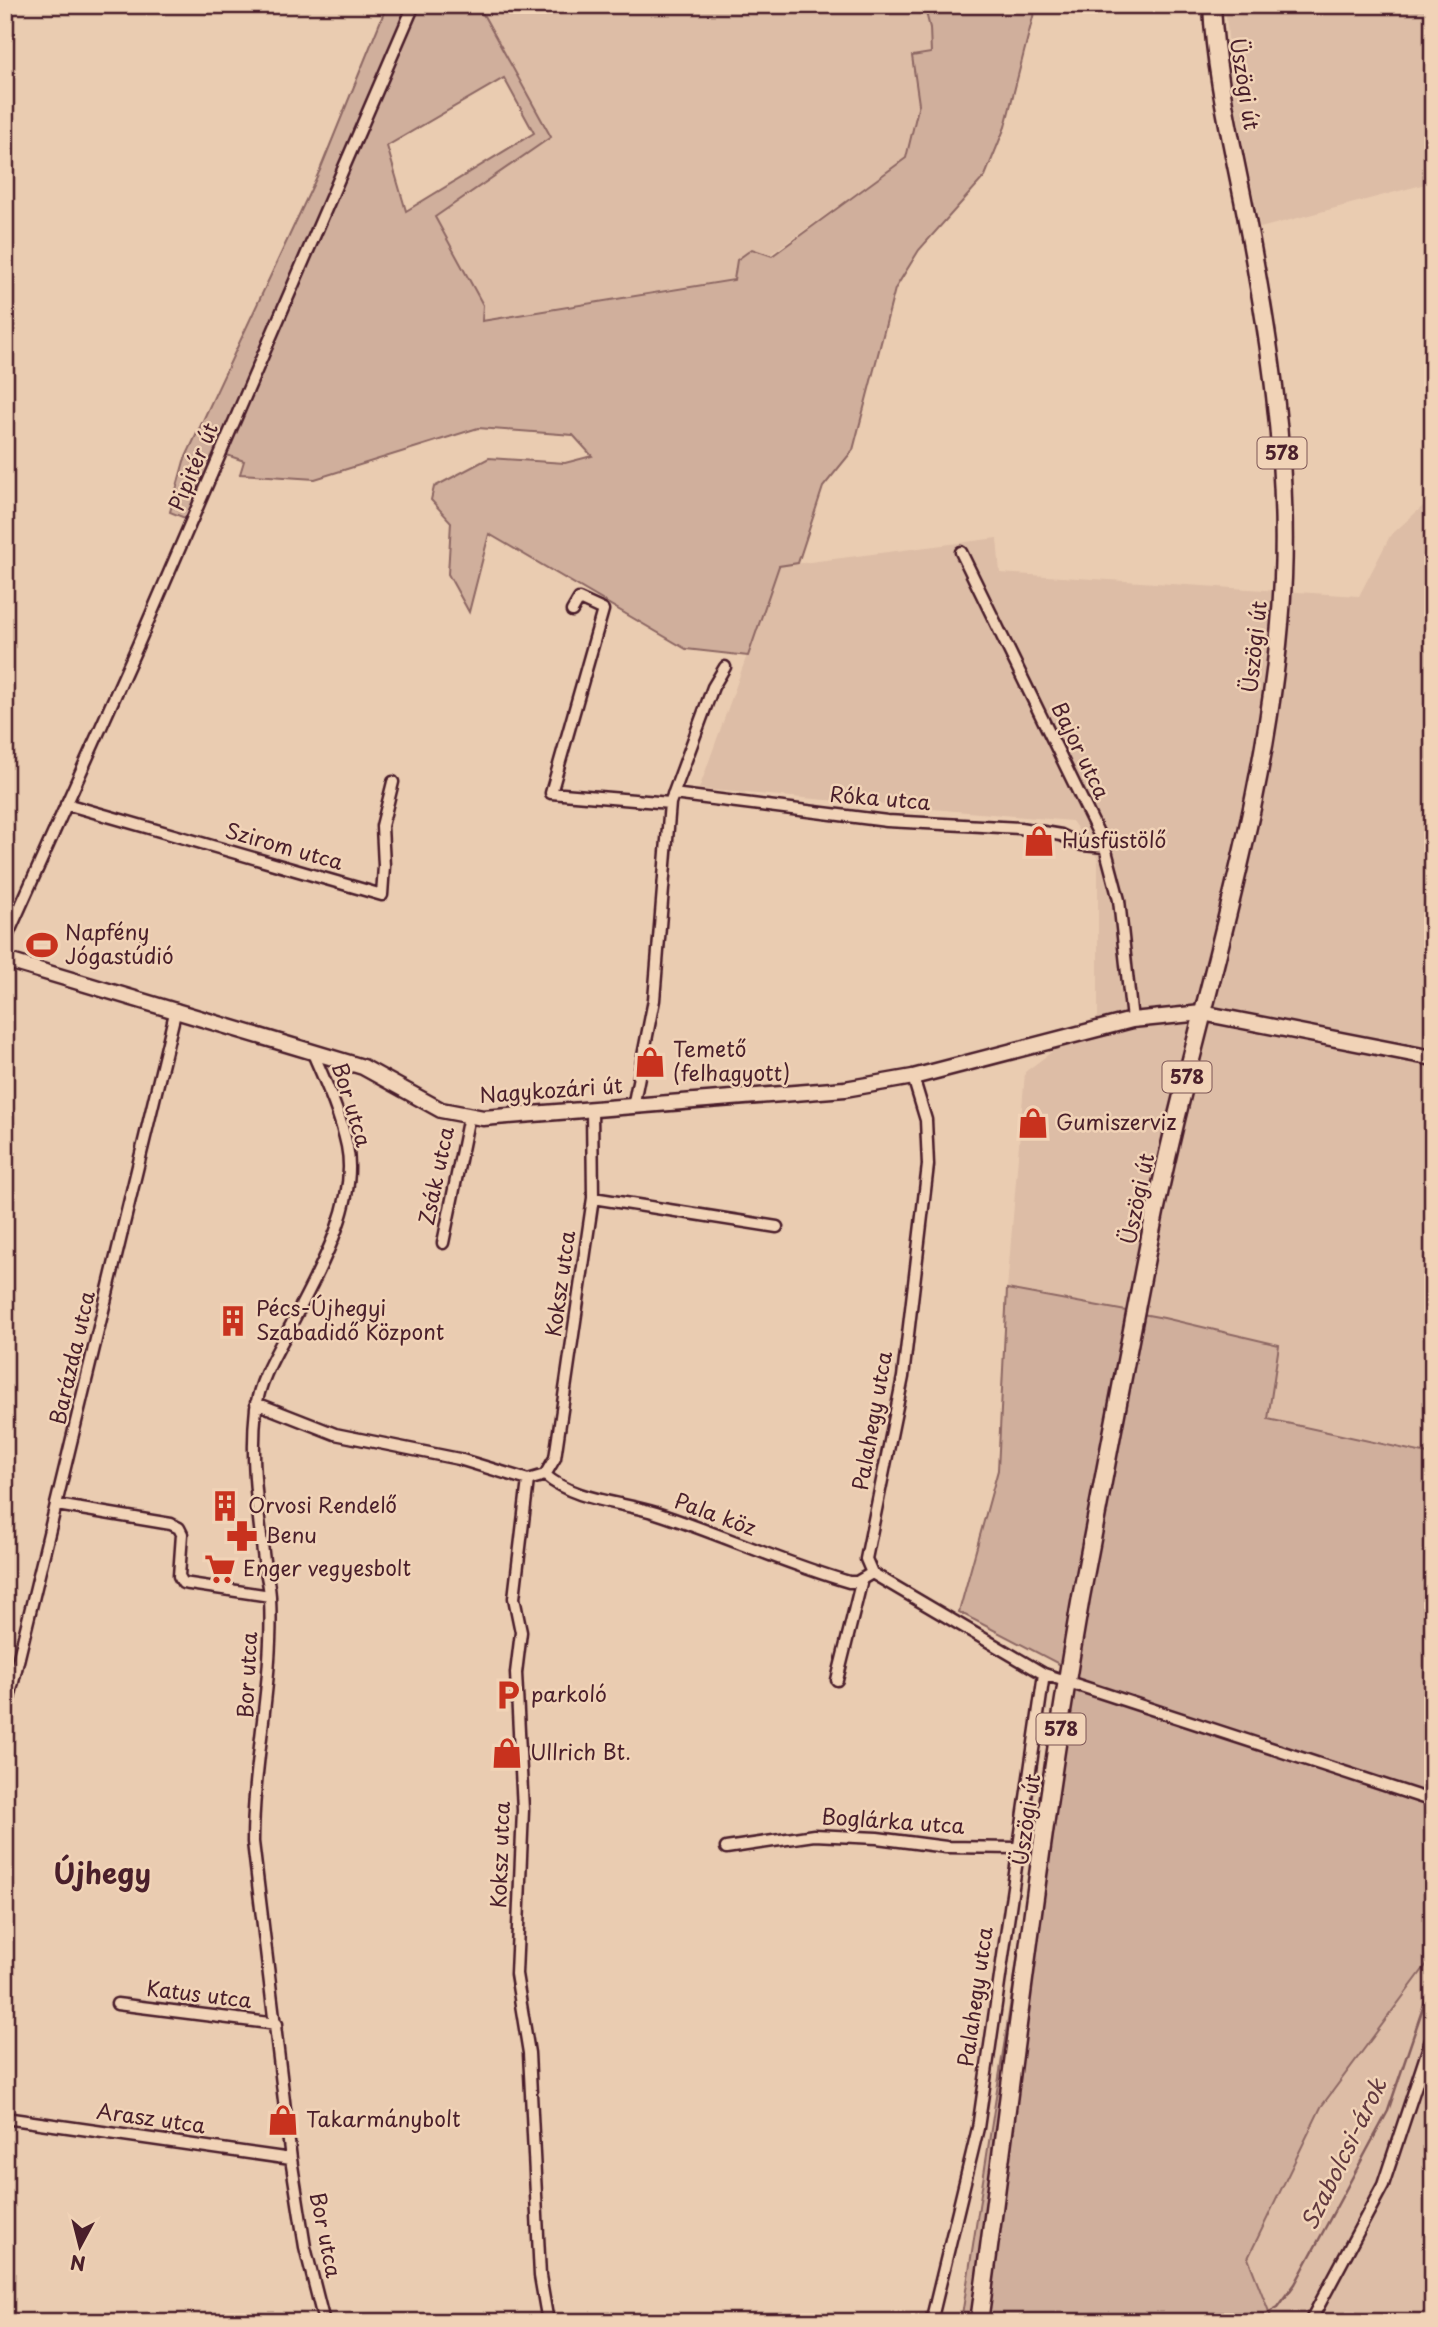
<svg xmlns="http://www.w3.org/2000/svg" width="1438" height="2327" font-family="'Playpen Sans',sans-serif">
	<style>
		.built { fill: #ddbda6 }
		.green { fill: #d0af9c; stroke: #8d6764; stroke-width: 2; fill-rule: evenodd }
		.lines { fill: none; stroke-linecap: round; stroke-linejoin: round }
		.stream { stroke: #845d5c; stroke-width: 2.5 }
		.street-casing { stroke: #4a1f2b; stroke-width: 15 }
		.secondary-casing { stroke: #4a1f2b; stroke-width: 19 }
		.primary-casing { stroke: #4a1f2b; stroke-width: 21 }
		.street { stroke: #f1d3b7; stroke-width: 10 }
		.secondary { stroke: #f1d3b7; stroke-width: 14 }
		.primary { stroke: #f1d3b7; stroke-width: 16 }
		.labels { text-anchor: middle; stroke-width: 5; stroke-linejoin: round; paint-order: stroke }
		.shield { fill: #f1d3b7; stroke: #7c5555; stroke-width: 2 }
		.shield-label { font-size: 19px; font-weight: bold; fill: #4a1f2b }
		.street-label { font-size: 21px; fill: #4a1f2b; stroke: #f1d3b7 }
		.poi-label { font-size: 21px; fill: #4a1f2b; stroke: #f1d3b7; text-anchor: start }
		.water-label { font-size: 23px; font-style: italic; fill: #62393f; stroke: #f1d3b7 }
		.district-label { font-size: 28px; font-weight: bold; fill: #4a1f2b; stroke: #f1d3b7 }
	</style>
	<rect width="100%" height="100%" fill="#eaccb1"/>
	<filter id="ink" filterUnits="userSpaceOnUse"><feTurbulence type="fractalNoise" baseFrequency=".0143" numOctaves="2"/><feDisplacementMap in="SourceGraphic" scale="14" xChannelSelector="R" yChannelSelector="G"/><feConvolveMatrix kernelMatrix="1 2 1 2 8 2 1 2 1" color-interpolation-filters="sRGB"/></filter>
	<g filter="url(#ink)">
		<path class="built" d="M478 5H924L930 28 931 54 912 56 919 104 906 158 734 280 481 321 434 217 551 137Z
			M1225 5H1433V182L1260 228 1234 99Z
			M1433 497V1455L1268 1419 1278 1345 1164 1318 1007 1289 1025 1072 1098 1017V859L1072 821 699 789 779 566 997 538 1000 573 1359 596 1390 536Z
			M1433 1956V2322H1273L1247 2258 1321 2107Z"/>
		<path class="green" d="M387 5H478L551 137 435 217 483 305 482 321 734 280 737 260 752 249 772 256 906 158 919 104 912 56 931 53 930 28 924 5H1036L1005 127 985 176 919 250 895 289 853 450 823 487 798 563 779 566 748 656 686 649 489 534 469 612 448 574 451 522 431 500 434 487 489 458 565 463 592 456 573 435 478 428 315 479 240 474 244 461 224 454 197 523 170 512 184 461 320 170ZM504 78 534 133 406 211 387 146Z
			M1007 1289 1164 1318 1279 1345 1268 1419 1433 1455V1956L1321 2107 1248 2258 1273 2322H961L1063 1666 959 1612 998 1470Z"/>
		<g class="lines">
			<path class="stream" d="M1251 2322 1278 2307 1295 2284 1388 2111 1433 1978"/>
			<defs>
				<path id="street" d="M961 552 1105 847 1119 900 1132 1020
					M572 611 579 599 603 610 551 793 670 803 713 687 725 667
					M673 794 887 821 1020 828 1061 835 1082 845 1105 847
					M66 804 382 895 384 866 382 826 393 782
					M5 941 137 647 414 5
					M312 1051C325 1081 340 1113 347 1146 359 1204 316 1276 291 1325 278 1350 259 1380 256 1408 250 1460 258 1510 264 1561 266 1574 270 1586 270 1598 274 1680 253 1761 253 1842L291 2159 305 2247 324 2322
					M913 1077 926 1120 928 1165 903 1377 866 1559 872 1573 1044 1674 1433 1801
					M633 1107 654 1000 670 803
					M593 1198 777 1227
					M443 1243 469 1116
					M256 1403 335 1434 459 1459 528 1480
					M545 1475C573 1500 621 1502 656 1513 721 1534 783 1563 849 1582H857L872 1573
					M57 1505 171 1524 179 1528 182 1534 179 1576 183 1583 270 1596
					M837 1680 862 1579
					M5 1715 176 1009
					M726 1848 814 1835 877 1838 946 1847 1017 1848
					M117 2004 277 2024
					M5 2118 291 2159
					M70 2322 76 2321
					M548 2322 540 2276 529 2053 516 1974 523 1810 516 1673 521 1632 514 1598 528 1480 545 1475 555 1458 593 1198 592 1109
					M931 2322 978 2128 1044 1674
					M1310 2322 1383 2185 1433 2034"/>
				<path id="secondary" d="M5 960 363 1067 441 1110 483 1118 845 1089 913 1077 1132 1020 1202 1013 1433 1058"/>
				<path id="primary" d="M979 2322C1012 2080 1039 1837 1081 1597 1103 1477 1127 1357 1150 1237 1193 1018 1273 803 1283 578 1288 455 1269 335 1246 215 1233 146 1215 76 1212 5"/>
			</defs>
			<use href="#street" class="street-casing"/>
			<use href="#secondary" class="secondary-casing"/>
			<use href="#primary" class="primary-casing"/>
			<use href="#street" class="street"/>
			<use href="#secondary" class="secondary"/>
			<use href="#primary" class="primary"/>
		</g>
	</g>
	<defs>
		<symbol id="shop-bare" viewBox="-9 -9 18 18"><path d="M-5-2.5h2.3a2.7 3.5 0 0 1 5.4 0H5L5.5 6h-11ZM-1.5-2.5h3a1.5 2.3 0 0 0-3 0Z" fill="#c8321e" stroke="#f1d3b7" stroke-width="2.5" paint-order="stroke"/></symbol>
		<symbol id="stadium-bare" viewBox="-9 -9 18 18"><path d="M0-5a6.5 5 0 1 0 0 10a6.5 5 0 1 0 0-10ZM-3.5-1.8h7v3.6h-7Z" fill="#c8321e" stroke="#f1d3b7" stroke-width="2.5" paint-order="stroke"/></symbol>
		<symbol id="building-bare" viewBox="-9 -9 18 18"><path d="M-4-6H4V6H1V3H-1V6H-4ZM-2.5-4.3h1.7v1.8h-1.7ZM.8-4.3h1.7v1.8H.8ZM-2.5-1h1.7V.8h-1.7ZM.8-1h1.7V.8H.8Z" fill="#c8321e" stroke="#f1d3b7" stroke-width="2.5" paint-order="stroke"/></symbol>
		<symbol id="pharmacy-bare" viewBox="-9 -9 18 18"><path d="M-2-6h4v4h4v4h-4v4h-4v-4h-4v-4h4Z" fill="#c8321e" stroke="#f1d3b7" stroke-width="2.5" paint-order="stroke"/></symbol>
		<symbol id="supermarket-bare" viewBox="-9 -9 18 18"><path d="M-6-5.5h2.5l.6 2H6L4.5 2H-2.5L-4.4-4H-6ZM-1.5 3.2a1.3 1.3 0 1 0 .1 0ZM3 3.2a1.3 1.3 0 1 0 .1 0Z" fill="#c8321e" stroke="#f1d3b7" stroke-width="2.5" paint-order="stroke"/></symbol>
		<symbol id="parking-bare" viewBox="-9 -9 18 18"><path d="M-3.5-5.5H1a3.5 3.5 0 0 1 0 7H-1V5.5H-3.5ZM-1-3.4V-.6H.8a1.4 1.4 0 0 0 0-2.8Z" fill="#c8321e" stroke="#f1d3b7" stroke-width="2.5" paint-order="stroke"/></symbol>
	</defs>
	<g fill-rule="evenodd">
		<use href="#shop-bare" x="1017" y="819" width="44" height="44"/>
		<use href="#stadium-bare" x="20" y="923" width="44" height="44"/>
		<use href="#shop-bare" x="628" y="1040" width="44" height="44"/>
		<use href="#shop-bare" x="1011" y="1101" width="44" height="44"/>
		<use href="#building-bare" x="211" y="1299" width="44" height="44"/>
		<use href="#building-bare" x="203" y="1484" width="44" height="44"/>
		<use href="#pharmacy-bare" x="220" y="1514" width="44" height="44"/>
		<use href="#supermarket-bare" x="198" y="1547" width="44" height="44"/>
		<use href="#parking-bare" x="486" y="1673" width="44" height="44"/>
		<use href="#shop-bare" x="485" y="1731" width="44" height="44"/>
		<use href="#shop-bare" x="261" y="2098" width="44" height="44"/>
	</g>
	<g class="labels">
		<g class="shield">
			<rect x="1257.5" y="437.5" width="49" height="31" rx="5"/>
			<rect x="1162.5" y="1061.5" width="49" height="31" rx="5"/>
			<rect x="1036.5" y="1713.5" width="49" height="31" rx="5"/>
		</g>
		<g class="shield-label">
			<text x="1282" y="460">578</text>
			<text x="1187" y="1084">578</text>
			<text x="1061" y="1736">578</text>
		</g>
		<g class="street-label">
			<text transform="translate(1244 84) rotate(81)" y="7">Üszögi út</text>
			<text transform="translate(194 467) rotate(-67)" y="7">Pipitér út</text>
			<text transform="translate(1255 647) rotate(-84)" y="7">Üszögi út</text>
			<text transform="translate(1080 751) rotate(64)" y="7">Bajor utca</text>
			<text transform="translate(880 799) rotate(5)" y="7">Róka utca</text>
			<text transform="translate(284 847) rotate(16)" y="7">Szirom utca</text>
			<text transform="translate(551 1091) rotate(-4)" y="7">Nagykozári út</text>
			<text transform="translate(351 1105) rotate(73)" y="7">Bor utca</text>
			<text transform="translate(437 1176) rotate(-78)" y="7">Zsák utca</text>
			<text transform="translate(1138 1199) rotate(-78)" y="7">Üszögi út</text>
			<text transform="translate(561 1284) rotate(-82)" y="7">Koksz utca</text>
			<text transform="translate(73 1358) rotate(-77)" y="7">Barázda utca</text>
			<text transform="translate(873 1421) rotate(-80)" y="7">Palahegy utca</text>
			<text transform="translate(715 1515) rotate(20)" y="7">Pala köz</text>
			<text transform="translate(248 1675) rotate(-87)" y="7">Bor utca</text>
			<text transform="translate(1027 1820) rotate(-82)" y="7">Üszögi út</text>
			<text transform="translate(893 1822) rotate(4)" y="7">Boglárka utca</text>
			<text transform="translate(501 1855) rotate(-88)" y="7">Koksz utca</text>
			<text transform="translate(199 1995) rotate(7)" y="7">Katus utca</text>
			<text transform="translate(976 1997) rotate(-82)" y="7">Palahegy utca</text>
			<text transform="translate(151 2119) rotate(8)" y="7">Arasz utca</text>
			<text transform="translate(325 2235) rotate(79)" y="7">Bor utca</text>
		</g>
		<g class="poi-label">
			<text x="1062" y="848">Húsfüstölő</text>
			<text x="65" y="940">Napfény<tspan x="65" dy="24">Jógastúdió</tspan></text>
			<text x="673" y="1057">Temető<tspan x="673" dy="24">(felhagyott)</tspan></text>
			<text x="1056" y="1130">Gumiszerviz</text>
			<text x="256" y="1316">Pécs-Újhegyi<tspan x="256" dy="24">Szabadidő Központ</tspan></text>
			<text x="248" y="1513">Orvosi Rendelő</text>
			<text x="265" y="1543">Benu</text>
			<text x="243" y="1576">Enger vegyesbolt</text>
			<text x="531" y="1702">parkoló</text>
			<text x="530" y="1760">Ullrich Bt.</text>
			<text x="306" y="2127">Takarmánybolt</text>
		</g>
		<g class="water-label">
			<text transform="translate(1344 2154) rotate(-64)" y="8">Szabolcsi-árok</text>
		</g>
		<g class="district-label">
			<text x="102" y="1884">Újhegy</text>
		</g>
	</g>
	<rect width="1438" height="2327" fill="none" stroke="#f1d3b7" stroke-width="28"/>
	<rect x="14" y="14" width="1410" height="2299" fill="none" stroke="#4a1f2b" stroke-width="2.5" filter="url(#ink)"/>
	<g transform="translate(80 2246) rotate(187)" stroke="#f1d3b7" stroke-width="5" paint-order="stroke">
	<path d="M0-5L12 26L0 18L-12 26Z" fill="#4a1f2b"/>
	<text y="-10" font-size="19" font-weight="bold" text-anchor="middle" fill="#4a1f2b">N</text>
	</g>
</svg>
